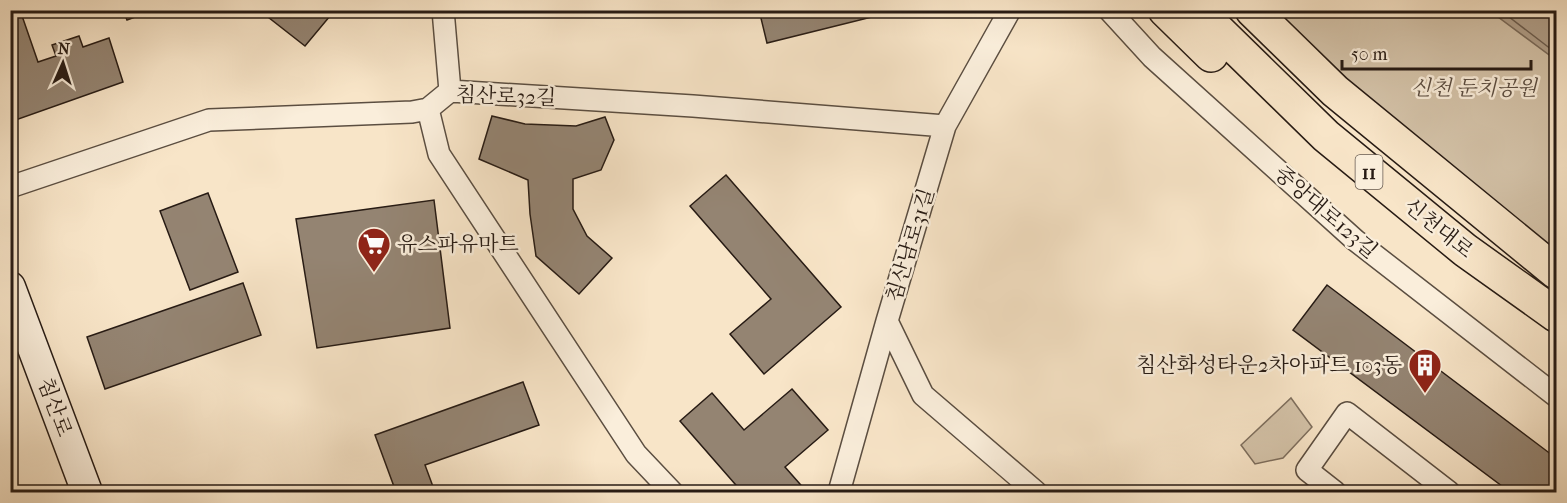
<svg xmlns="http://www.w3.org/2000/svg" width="1567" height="503" font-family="'IM FELL French Canon','Noto Serif KR',serif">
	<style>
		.green { fill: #d4c3a9; stroke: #7e6f5e; stroke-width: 1.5 }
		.water { fill: #b1a08b; stroke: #7a6b5b; stroke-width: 1.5 }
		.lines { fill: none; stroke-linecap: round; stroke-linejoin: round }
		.shore { stroke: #6c5e50; stroke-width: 1.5 }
		.building { fill: #948472; stroke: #271b14; stroke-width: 1.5 }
		.minor-casing { stroke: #5b4e41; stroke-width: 24 }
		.secondary-casing { stroke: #271b14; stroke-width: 33 }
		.trunk-casing { stroke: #271b14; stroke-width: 36 }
		.minor { stroke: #faeedb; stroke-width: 21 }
		.secondary { stroke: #faeedb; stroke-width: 30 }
		.trunk { stroke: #f8e5c8; stroke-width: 33 }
		.labels { text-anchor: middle; stroke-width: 5; stroke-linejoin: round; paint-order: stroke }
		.shield { fill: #faeedb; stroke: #665a50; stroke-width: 1.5 }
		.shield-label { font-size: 20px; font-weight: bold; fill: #271b14 }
		.park-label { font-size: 21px; font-style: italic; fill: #5b4d41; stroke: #faeedb }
		.street-label { font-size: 21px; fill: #271b14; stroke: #faeedb }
		.poi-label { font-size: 21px; fill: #271b14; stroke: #faeedb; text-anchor: start }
	</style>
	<rect width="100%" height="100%" fill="#f8e5c8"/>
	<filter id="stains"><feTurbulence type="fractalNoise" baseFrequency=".00333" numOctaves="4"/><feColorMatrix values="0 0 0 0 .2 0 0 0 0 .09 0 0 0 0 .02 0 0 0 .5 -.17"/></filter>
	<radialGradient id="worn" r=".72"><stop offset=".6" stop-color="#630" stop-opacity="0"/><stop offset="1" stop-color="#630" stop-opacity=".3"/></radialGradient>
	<path class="green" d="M1272 11H1501L1556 57V260L1295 43Z
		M1291 398 1312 427 1283 458 1255 464 1241 445Z"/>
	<path class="water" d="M1490 11H1556V60Z"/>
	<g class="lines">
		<path class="shore" d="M1500 10 1556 53"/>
	</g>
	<path class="building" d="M10 10H20L38 62 56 56 52 45 79 36 83 47 109 38 123 82 10 122Z
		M123 10H154L127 20Z
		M259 10H335L305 46Z
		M759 10H887L888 13 767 43Z
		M492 116 525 124 576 126 605 117 614 140 601 170 573 179V209L587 236 612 258 579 294 536 256 530 214 528 180 479 159Z
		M726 175 841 307 764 374 730 334 771 299 690 206Z
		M208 193 238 272 190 290 160 211Z
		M434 200 450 328 317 348 296 219Z
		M243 283 261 335 105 389 87 337Z
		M1327 285 1556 458V492H1510L1293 330Z
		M523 382 539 425 425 465 435 492H396L375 435Z
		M792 389 828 430 785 467 807 492H742L680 421 712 393 744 430Z"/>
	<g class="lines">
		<defs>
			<path id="minor" d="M443 10 450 91
				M1109 10 1152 57 1355 240 1556 396
				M428 109 439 154 636 454 672 492
				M10 187 209 120 412 112 428 109 450 91 693 106 945 126
				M887 321 923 395 1036 492
				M839 492 887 321 945 126 1010 10
				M1335 492 1307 470 1347 413 1449 492"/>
			<path id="secondary" d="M10 287 87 492"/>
			<path id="trunk" d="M1165 10 1211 55
				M1197 10 1326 136 1465 250 1556 315
				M1252 10 1335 91 1556 272"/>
		</defs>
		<use href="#minor" class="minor-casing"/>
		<use href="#secondary" class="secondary-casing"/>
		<use href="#trunk" class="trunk-casing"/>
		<use href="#minor" class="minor"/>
		<use href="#secondary" class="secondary"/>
		<use href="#trunk" class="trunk"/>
	</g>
	<defs>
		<symbol id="supermarket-pin" viewBox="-11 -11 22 30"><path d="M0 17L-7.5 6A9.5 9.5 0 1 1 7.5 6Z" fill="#8f2418" stroke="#faeedb"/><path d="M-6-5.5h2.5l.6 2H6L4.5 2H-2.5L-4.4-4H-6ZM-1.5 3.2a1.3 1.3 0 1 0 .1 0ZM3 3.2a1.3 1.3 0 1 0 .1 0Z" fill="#fff"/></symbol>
		<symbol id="building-pin" viewBox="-11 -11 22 30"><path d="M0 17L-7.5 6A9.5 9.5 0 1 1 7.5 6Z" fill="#8f2418" stroke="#faeedb"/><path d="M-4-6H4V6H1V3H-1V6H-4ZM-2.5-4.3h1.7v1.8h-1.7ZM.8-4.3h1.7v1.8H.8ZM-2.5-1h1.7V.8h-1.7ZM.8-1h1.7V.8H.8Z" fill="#fff"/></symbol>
	</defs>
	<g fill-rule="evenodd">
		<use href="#supermarket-pin" x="355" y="225" width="38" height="52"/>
		<use href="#building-pin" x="1406" y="346" width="38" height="52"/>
	</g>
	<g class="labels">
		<rect class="shield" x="1355.5" y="155" width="27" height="34" rx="4.5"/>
		<g class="shield-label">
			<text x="1369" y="179">11</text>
		</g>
		<g class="park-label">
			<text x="1474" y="95">신천 둔치공원</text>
		</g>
		<g class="street-label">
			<text transform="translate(506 96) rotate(2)" y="7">침산로32길</text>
			<text transform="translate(1326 212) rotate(41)" y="7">중앙대로123길</text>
			<text transform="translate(1439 228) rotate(39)" y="7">신천대로</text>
			<text transform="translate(910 245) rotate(-73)" y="7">침산남로31길</text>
			<text transform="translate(55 407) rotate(70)" y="7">침산로</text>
		</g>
		<g class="poi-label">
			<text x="397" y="251">유스파유마트</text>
			<text x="1402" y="372" text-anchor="end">침산화성타운2차아파트 103동</text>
		</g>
	</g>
	<rect width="1567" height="503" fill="none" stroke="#f8e5c8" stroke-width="36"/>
	<rect x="12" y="12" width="1543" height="479" fill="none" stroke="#271b14" stroke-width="3"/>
	<rect x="18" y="18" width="1531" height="467" fill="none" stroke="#271b14" stroke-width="1.5"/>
	<g transform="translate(63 63) rotate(3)" stroke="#faeedb" stroke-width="4.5" paint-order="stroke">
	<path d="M0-4.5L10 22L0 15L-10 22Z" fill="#271b14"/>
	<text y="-9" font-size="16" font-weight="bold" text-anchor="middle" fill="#271b14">N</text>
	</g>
	<path d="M1342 60v9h189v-9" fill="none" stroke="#271b14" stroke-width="3"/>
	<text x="1351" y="60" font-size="18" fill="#271b14" stroke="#faeedb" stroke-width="4.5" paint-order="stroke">50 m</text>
	<rect width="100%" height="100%" filter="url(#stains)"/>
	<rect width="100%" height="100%" fill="url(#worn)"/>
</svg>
